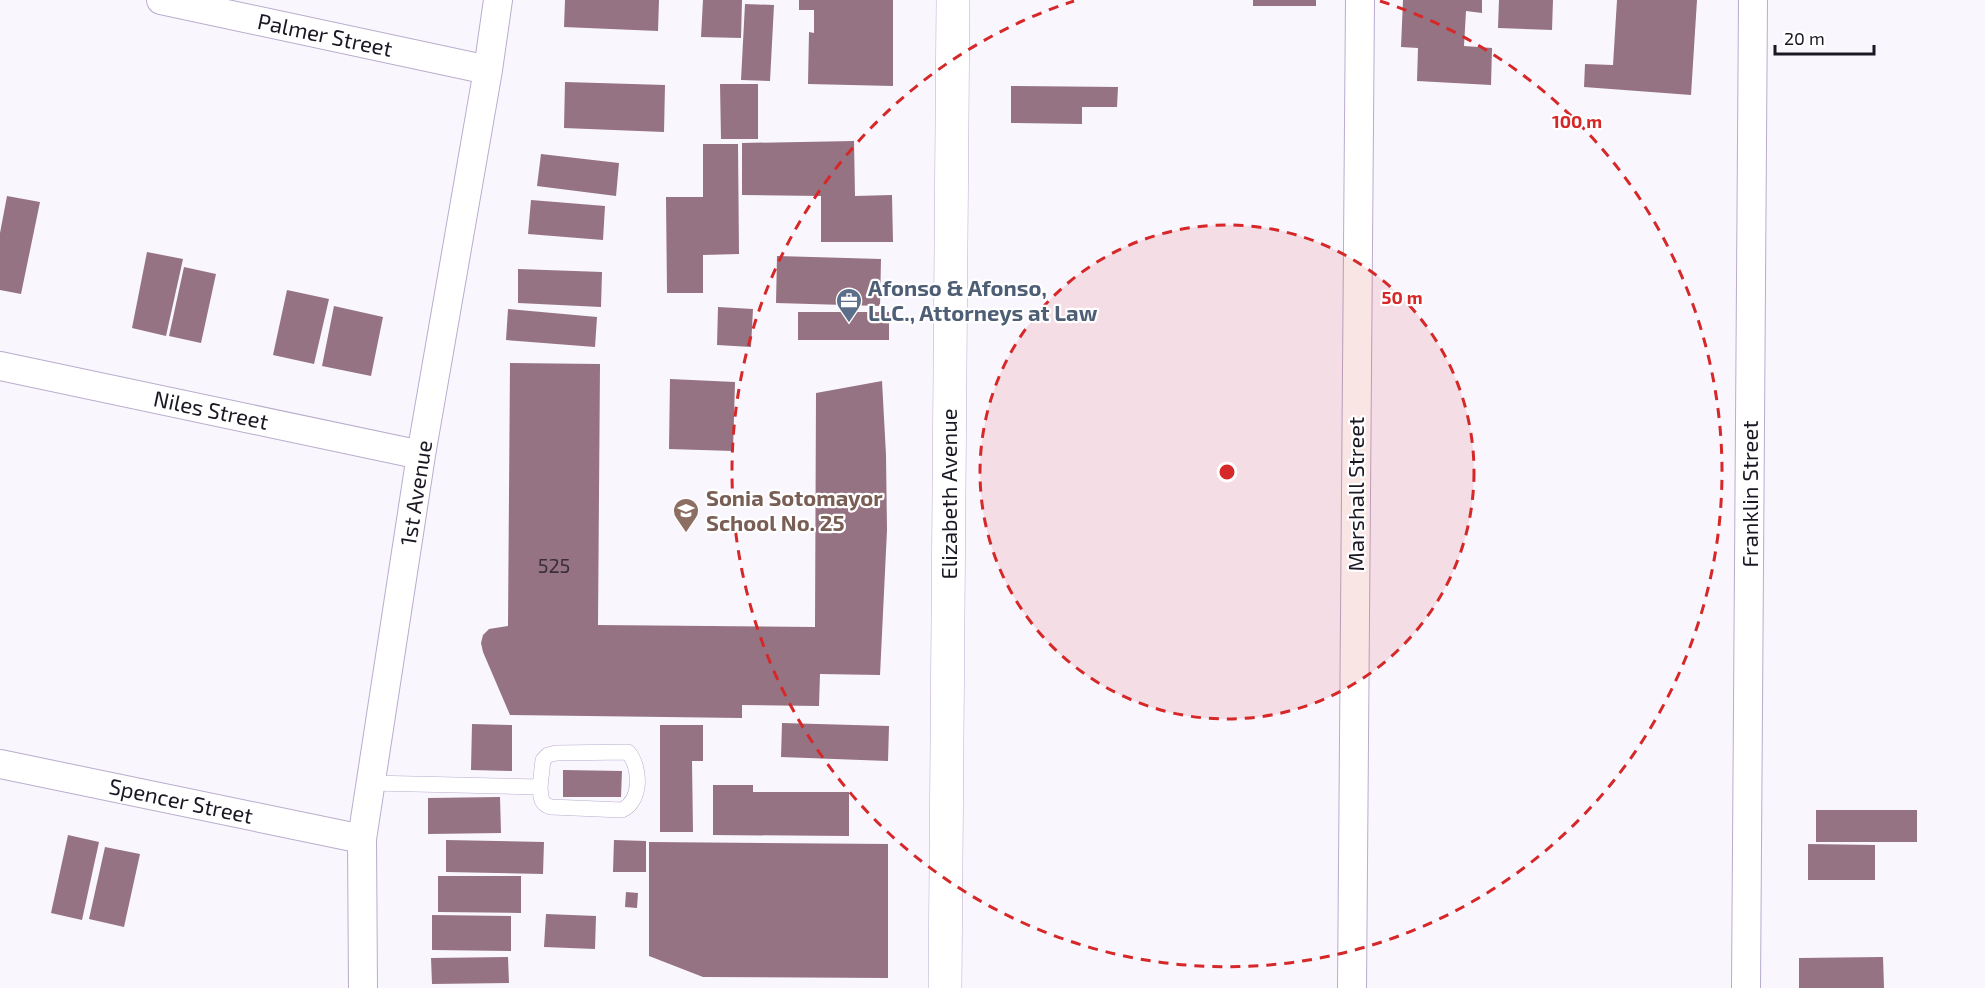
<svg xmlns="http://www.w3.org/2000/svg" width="1985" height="988" font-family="'Exo 2',sans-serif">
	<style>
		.building { fill: #957382 }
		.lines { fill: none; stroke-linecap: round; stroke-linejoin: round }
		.service-casing { stroke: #b9accd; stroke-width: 16 }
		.minor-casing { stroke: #b9accd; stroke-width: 30 }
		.tertiary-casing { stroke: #b9accd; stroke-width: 34 }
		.service { stroke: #fff; stroke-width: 15 }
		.minor { stroke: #fff; stroke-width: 28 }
		.tertiary { stroke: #fff; stroke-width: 33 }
		.ring { fill: none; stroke: #d62828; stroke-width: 3; stroke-dasharray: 10 8 }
		.labels { text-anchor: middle; stroke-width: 4.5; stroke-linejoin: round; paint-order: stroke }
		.number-label { font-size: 20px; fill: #3a2e3b }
		.street-label { font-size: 22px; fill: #1b1723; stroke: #fff }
		.service-label { font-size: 22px; font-weight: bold; fill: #4e5e75; stroke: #fff; text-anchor: start }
		.education-label { font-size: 22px; font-weight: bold; fill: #785e54; stroke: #fff; text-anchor: start }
		.centre { fill: #d62828; stroke: #fff; stroke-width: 3 }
		.ring-label { font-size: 18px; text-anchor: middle; font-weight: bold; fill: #d62828; stroke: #fff; stroke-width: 4.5; stroke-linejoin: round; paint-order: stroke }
	</style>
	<rect width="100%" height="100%" fill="#f9f6fe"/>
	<path class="building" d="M565 0H659L658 31 564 27Z
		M703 0H742L741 38 701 37Z
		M799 0H893V86L808 84 809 32 814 33V10H799Z
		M1253 0H1316V6H1253Z
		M1403 0H1482V13L1466 11 1464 46 1492 48 1491 85 1417 81 1418 48 1401 47Z
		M1499 0H1553L1552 30 1498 28Z
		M1617 0H1697L1691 95 1584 87 1585 64 1613 65Z
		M745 4 774 5 770 81 741 80Z
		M565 82 665 85 664 132 564 128Z
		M720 84H758V139H721Z
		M1011 86 1118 87 1117 107H1082V124L1011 123Z
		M854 141 855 196 892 195 893 242H821V196L742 195V143Z
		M703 144H738L739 254 703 255V293H667L666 197H703Z
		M541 154 619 163 616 196 537 186Z
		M7 196 40 202 21 294 0 290V233Z
		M531 200 605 206 603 240 528 234Z
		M147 252 183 259 166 336 132 328Z
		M777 256 881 259 880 306 776 303Z
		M184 267 216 274 201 343 169 336Z
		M518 269 602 272 601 307 518 303Z
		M287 290 329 299 314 364 273 355Z
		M334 306 383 317 371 376 322 366Z
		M718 307 753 309 751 347 717 345Z
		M508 309 597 317 595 347 506 340Z
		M798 312H889V340H798Z
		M510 363 600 364 598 625 815 627 816 393 882 381 886 455 887 530 880 675 820 674 819 706 742 705V718L510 715 483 652 481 643 483 635 489 629 508 626Z
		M670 379 735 382 733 451 669 449Z
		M782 723 889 726 888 761 781 757Z
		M472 724 512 725V771L471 770Z
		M660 725H703V761H692L693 832H660Z
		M563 770 622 771 621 797H563Z
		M713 785H753V792H849V836L713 835Z
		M500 797 501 833 428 834V798Z
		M1816 810H1917V842H1816Z
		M68 835 99 842 82 920 51 913Z
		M446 840 544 842 543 874 446 872Z
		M614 840 646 841V872H613Z
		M649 842 888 844V978L703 977 649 956Z
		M1808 844 1875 845V880H1808Z
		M105 847 140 854 124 927 89 919Z
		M438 876H521V913L438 912Z
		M626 892 638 893 637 908 625 907Z
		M546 914 596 916 595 949 544 947Z
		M432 915 511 916V951L432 950Z
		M508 957 509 983 432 984 431 958Z
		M1883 957 1884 988H1799V958Z"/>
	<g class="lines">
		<defs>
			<path id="service" d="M371 783 540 787C541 797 540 804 551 807L622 810C642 801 641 767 628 752L556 753 548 755 543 760 540 787"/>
			<path id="minor" d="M161 0 488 70
				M0 366 421 455
				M0 764 362 839
				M363 988 362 839 421 455 488 70 498 0
				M1352 988 1360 0
				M1746 988 1753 0"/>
			<path id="tertiary" d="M945 988 953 0"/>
		</defs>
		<use href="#service" class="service-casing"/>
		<use href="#minor" class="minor-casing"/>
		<use href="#tertiary" class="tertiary-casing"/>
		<use href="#service" class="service"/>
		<use href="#minor" class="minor"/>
		<use href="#tertiary" class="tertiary"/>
	</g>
	<circle cx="1227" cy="472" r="247" fill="#d62828" fill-opacity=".12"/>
	<g class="ring">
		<circle cx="1227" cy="472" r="247"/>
		<path d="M1380 1A495 495 0 1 1 1074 1"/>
	</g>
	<defs>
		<symbol id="office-pin" viewBox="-11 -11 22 30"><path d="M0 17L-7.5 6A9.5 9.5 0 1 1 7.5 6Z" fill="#5c6f8a" stroke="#fff"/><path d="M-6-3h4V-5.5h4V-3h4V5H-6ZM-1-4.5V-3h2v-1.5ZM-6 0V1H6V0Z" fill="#fff"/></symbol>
		<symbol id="school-pin" viewBox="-11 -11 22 30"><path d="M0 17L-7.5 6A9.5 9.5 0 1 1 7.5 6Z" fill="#8d6e63" stroke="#fff"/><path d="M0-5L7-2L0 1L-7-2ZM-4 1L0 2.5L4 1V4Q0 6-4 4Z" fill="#fff"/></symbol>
	</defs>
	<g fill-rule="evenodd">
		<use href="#office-pin" x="834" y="286" width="30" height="40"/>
		<use href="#school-pin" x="671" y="496" width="30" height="40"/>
	</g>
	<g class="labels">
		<g class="number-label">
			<text x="554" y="573">525</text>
		</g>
		<g class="street-label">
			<text transform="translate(325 35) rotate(12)" y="8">Palmer Street</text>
			<text transform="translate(211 410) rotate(12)" y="8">Niles Street</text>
			<text transform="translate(416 493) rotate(-81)" y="8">1st Avenue</text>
			<text transform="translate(949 494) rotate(-90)" y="8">Elizabeth Avenue</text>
			<text transform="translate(1356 494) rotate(-90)" y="8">Marshall Street</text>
			<text transform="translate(1750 494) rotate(-90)" y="8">Franklin Street</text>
			<text transform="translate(181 801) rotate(12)" y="8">Spencer Street</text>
		</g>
		<g class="service-label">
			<text x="868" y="296">Afonso &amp; Afonso,<tspan x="868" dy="25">LLC., Attorneys at Law</tspan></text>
		</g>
		<g class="education-label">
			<text x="706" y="506">Sonia Sotomayor<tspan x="706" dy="25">School No. 25</tspan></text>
		</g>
	</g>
	<circle cx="1227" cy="472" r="9" class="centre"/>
	<g class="ring-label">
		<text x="1577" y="128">100 m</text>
		<text x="1402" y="304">50 m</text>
	</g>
	<path d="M1775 45v9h99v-9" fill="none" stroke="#1b1723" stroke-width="3"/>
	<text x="1784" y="45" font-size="18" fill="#1b1723" stroke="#ffffff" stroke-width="4.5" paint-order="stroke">20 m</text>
</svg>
